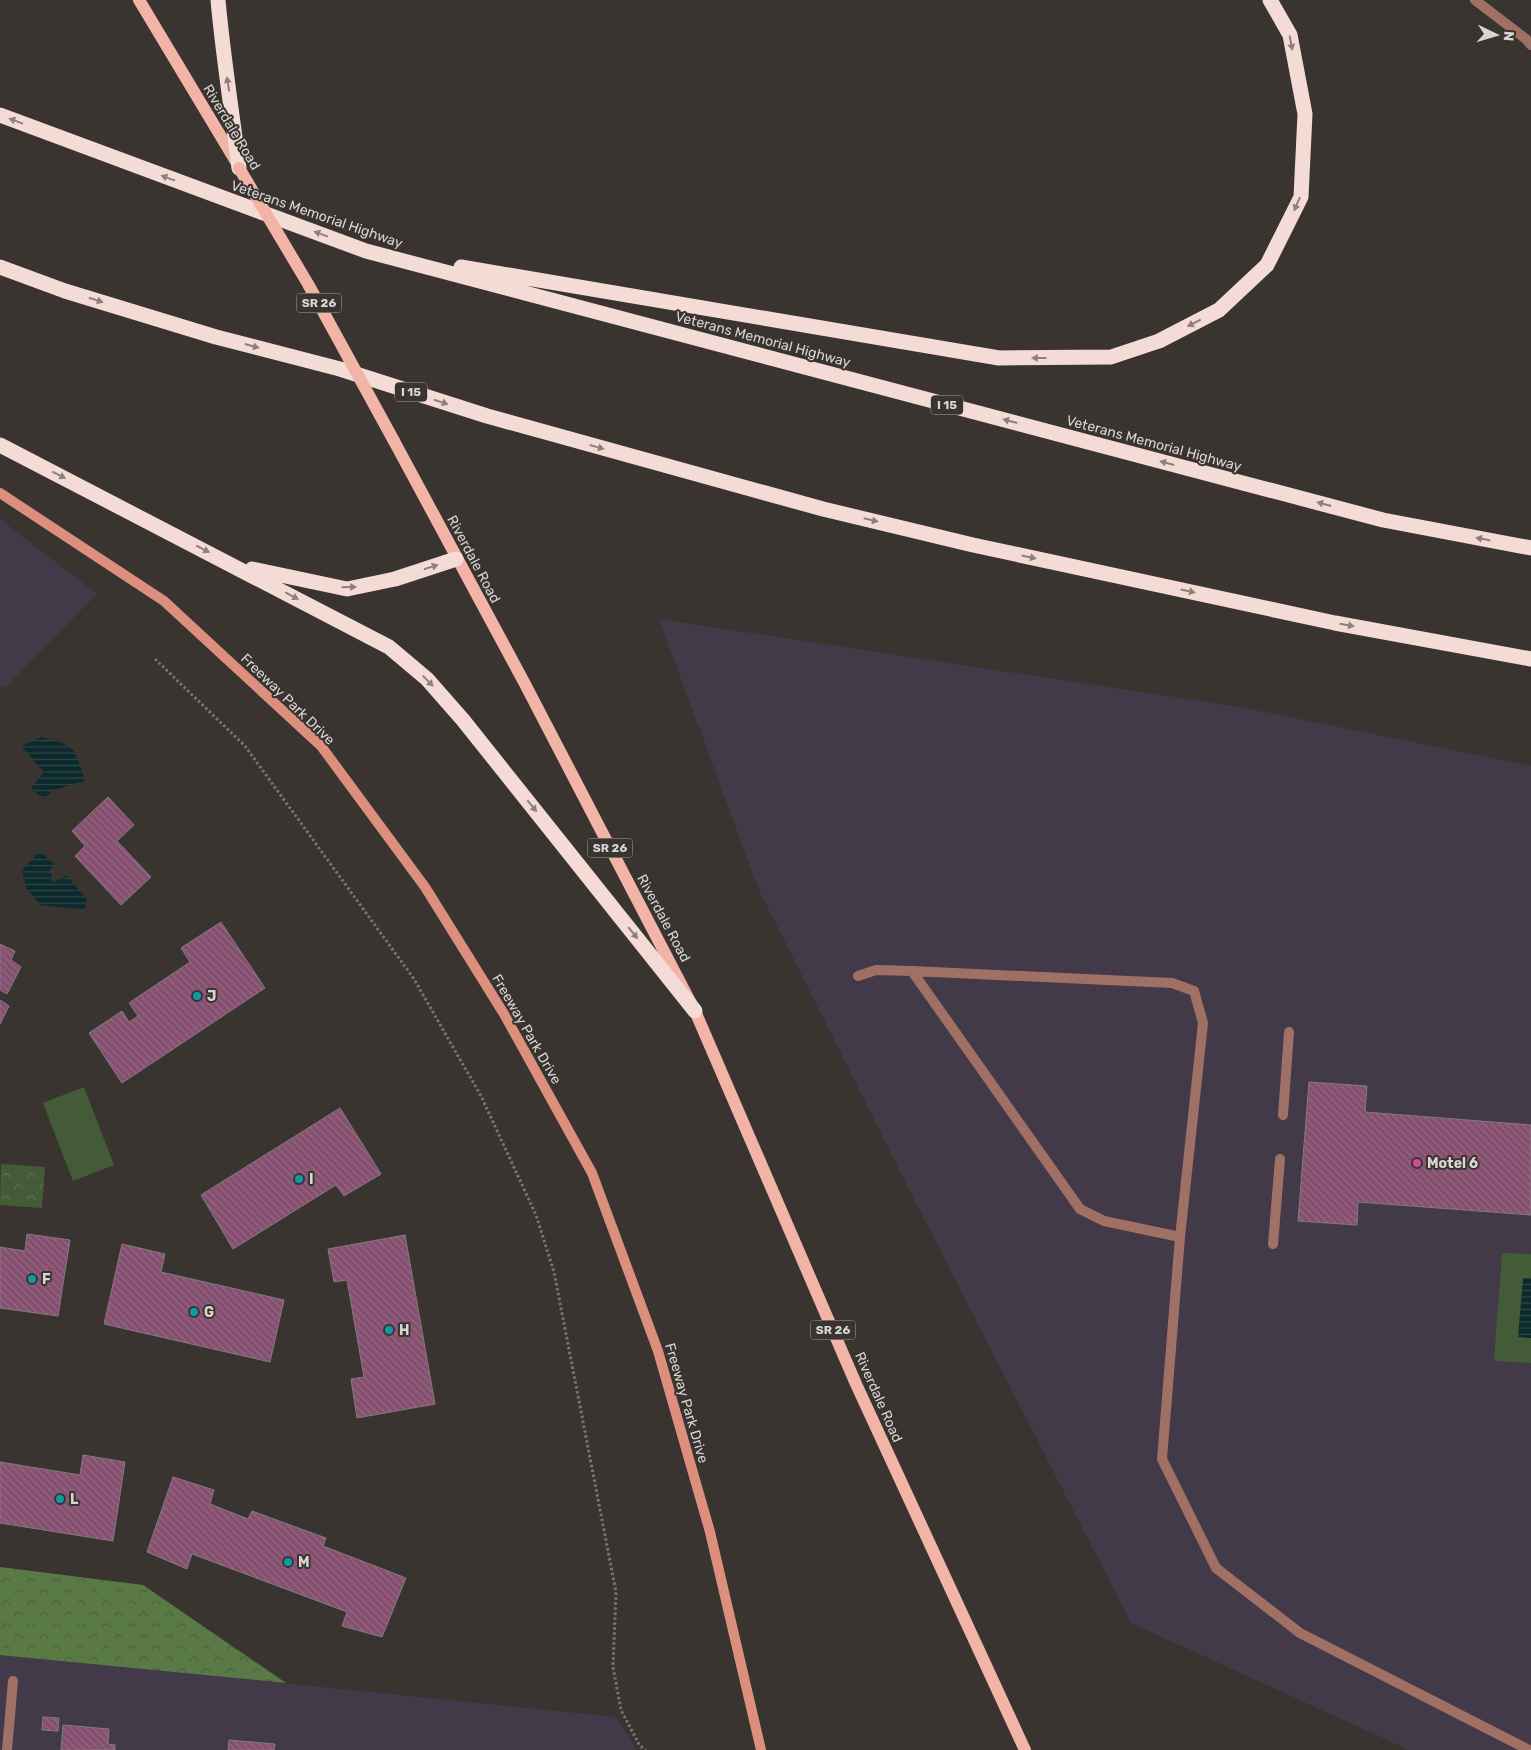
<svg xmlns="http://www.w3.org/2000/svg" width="1531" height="1750" font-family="Rubik,sans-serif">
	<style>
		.commercial { fill: #423949 }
		.forest { fill: url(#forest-crowns) }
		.park { fill: url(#park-crowns) }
		.pitch { fill: #445b37 }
		.water { fill: url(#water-rules) }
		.building { fill: url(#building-back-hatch); stroke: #827b7f }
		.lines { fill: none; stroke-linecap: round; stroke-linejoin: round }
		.path { stroke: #797571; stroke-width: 3; stroke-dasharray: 2.5 2.5; stroke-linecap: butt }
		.lane { stroke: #a17065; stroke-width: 10 }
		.street { stroke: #a17065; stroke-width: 10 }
		.secondary { stroke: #dd8f7e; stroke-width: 10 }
		.primary { stroke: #f2b4a7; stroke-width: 12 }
		.highway { stroke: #f5dbd6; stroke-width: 15 }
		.primary-bridge { stroke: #f2b4a7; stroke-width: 12 }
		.oneway { fill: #8e7f7b }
		.culture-dot { fill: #0f9aa8; stroke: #393430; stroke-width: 2 }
		.hotel-dot { fill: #d1479c; stroke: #393430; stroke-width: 2 }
		.labels { text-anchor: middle; stroke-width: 4; stroke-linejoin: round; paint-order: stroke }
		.shield { fill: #393430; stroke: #a8a5a1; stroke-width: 1 }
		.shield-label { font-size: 12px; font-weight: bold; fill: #d8d5d2 }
		.street-label { font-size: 14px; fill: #d8d5d2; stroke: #393430 }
		.poi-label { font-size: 14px; font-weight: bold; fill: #d8d5d2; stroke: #393430; text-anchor: start }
	</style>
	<defs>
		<pattern id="forest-crowns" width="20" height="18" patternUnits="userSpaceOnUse" patternTransform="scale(1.25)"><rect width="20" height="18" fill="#597a45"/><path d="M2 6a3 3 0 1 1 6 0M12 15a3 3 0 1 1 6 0" fill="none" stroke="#4e6042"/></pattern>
		<pattern id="park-crowns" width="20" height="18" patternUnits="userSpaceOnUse" patternTransform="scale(1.25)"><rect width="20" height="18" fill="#445b37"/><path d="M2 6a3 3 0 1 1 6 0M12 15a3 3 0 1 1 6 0" fill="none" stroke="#5e7253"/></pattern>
		<pattern id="water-rules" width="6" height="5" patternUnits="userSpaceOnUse" patternTransform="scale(1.25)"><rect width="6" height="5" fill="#0c292b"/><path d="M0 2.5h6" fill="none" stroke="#2f4749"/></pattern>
		<pattern id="building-back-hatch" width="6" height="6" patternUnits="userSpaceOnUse" patternTransform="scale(1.25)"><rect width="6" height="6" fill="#854f70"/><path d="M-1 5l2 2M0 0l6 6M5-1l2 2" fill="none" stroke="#966784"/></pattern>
	</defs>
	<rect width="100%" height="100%" fill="#393430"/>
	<path class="commercial" d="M0 519 97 594 7 686 0 687Z
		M659 619 1240 707 1531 766V1750H1409L1131 1623 921 1213 758 888Z
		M0 1654 616 1717 637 1750H0Z"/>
	<path class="forest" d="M0 1567 143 1585 286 1683 0 1655Z"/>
	<path class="park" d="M1 1164 45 1167 42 1208 0 1205Z"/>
	<path class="pitch" d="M84 1087 114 1165 73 1181 43 1103Z
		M1502 1253 1531 1254V1363L1494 1361Z"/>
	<path class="water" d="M42 737C77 746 74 748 85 781L54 790 43 799 31 788 44 772 21 746Z
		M40 851 55 865 50 869 53 883 66 875 87 899 85 910 40 905 26 888 22 870Z
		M1523 1278H1531V1338L1518 1337Z"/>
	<path class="building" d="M108 797 134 825 117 841 151 877 121 905 75 856 85 846 72 831Z
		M221 922 265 988 122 1083 89 1033 122 1011 129 1022 138 1016 129 1003 190 962 181 948Z
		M0 944 15 951 11 960 21 967 7 994 0 990Z
		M0 1000 9 1006 0 1024Z
		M1309 1082 1367 1086 1365 1112 1531 1125V1215L1358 1202 1357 1225 1298 1221Z
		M340 1108 381 1174 344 1196 336 1185 233 1249 201 1195Z
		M27 1234 70 1240 58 1316 0 1308V1247L25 1251Z
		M405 1235 435 1404 357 1418 351 1379 364 1377 347 1280 334 1282 328 1249Z
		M122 1244 165 1254 161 1272 284 1300 270 1362 104 1324Z
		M83 1455 125 1462 113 1541 0 1523V1462L80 1475Z
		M173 1477 214 1490 210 1504 248 1519 252 1511 326 1538 323 1546 406 1578 382 1637 342 1626 347 1612 192 1554 187 1569 147 1552Z
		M43 1717 59 1718 58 1731 42 1730Z
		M63 1725 109 1729 108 1744 115 1745V1750H61Z
		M229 1740 275 1744 274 1750H228Z"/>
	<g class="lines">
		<path class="path" d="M155 659 245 746 414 979 481 1096 536 1215 554 1272 616 1592 613 1667 621 1710 640 1746 646 1750"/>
		<path class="lane" d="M912 971 1172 983 1194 991 1203 1023 1180 1237 1162 1459 1216 1568 1300 1633 1529 1750
			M858 976 876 970 912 971 1080 1209 1104 1221 1180 1237
			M1283 1115 1289 1032
			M1273 1244 1280 1159
			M7 1750 13 1681"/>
		<path class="street" d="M1475 0 1526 39 1531 45"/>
		<path class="secondary" d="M0 493 164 601 321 746 425 887 504 1014 592 1173 658 1351 710 1532 761 1750"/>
		<path class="primary" d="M139 0 238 165
			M394 441 525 684 695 1011 856 1384 1025 1750"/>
		<path class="highway" d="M218 0C223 56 232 112 239 168
			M0 115 366 251 1383 520 1531 548
			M0 267 65 291 216 337 340 369 487 416 823 509 973 545 1335 623 1531 659
			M461 267 999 358 1111 357 1159 341 1219 310 1267 265 1301 197 1305 114 1290 35 1270 0
			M0 445 389 647 427 679 463 720 695 1011
			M252 569 347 589 395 579 456 559"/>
		<path class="primary-bridge" d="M239 168 308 284 394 441"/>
	</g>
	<defs><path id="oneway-solid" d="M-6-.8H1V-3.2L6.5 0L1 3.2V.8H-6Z" transform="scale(1.25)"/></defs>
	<g class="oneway">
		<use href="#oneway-solid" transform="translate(1291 43) rotate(79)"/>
		<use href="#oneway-solid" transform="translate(228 84) rotate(-99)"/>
		<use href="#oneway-solid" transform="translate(16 121) rotate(-160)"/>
		<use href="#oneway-solid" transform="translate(168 178) rotate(-160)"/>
		<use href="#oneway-solid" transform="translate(1297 204) rotate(114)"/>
		<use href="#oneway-solid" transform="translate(321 234) rotate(-160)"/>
		<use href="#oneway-solid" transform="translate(96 300) rotate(17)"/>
		<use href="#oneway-solid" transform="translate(1194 323) rotate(153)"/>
		<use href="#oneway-solid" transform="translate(252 346) rotate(15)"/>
		<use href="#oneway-solid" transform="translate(1039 358) rotate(180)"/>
		<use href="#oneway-solid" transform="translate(441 402) rotate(18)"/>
		<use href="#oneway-solid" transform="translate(1010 421) rotate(-165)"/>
		<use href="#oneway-solid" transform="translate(597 447) rotate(16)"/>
		<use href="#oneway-solid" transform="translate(1167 463) rotate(-165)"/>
		<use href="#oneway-solid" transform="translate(59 475) rotate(27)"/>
		<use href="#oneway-solid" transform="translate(1324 504) rotate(-165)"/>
		<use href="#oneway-solid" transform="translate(871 520) rotate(13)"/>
		<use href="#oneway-solid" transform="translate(1483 539) rotate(-169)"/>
		<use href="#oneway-solid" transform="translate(203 549) rotate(27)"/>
		<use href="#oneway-solid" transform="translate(1029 557) rotate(12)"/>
		<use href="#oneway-solid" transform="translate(431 567) rotate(-17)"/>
		<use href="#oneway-solid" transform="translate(349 587) rotate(-2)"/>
		<use href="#oneway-solid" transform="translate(1188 591) rotate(12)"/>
		<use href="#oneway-solid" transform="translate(292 596) rotate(28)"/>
		<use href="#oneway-solid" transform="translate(1347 625) rotate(10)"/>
		<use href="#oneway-solid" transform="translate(428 681) rotate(46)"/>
		<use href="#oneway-solid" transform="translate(532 806) rotate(51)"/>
		<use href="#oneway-solid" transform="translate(633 933) rotate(51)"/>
	</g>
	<g class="culture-dot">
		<circle cx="197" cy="996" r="5"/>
		<circle cx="299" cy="1179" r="5"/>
		<circle cx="32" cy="1279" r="5"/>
		<circle cx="194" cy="1312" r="5"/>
		<circle cx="389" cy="1330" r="5"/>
		<circle cx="60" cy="1499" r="5"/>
		<circle cx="288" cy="1562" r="5"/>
	</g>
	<circle class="hotel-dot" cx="1417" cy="1163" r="5"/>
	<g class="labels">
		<g class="shield">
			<rect x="296.5" y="293.5" width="45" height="19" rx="4"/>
			<rect x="395" y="382.5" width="32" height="19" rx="4"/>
			<rect x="931" y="395.5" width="32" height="19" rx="4"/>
			<rect x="587.5" y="838.5" width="45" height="19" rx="4"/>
			<rect x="810.5" y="1320.5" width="45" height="19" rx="4"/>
		</g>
		<g class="shield-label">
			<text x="319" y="307">SR 26</text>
			<text x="411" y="396">I 15</text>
			<text x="947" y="409">I 15</text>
			<text x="610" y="852">SR 26</text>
			<text x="833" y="1334">SR 26</text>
		</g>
		<g class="street-label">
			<text transform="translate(232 127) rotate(59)" y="5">Riverdale Road</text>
			<text transform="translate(317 214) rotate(19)" y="5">Veterans Memorial Highway</text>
			<text transform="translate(763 339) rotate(15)" y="5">Veterans Memorial Highway</text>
			<text transform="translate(1154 443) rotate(15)" y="5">Veterans Memorial Highway</text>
			<text transform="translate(474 559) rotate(62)" y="5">Riverdale Road</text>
			<text transform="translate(288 699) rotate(44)" y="5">Freeway Park Drive</text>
			<text transform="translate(664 918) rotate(62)" y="5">Riverdale Road</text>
			<text transform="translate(527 1029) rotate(60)" y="5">Freeway Park Drive</text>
			<text transform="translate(879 1397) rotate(66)" y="5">Riverdale Road</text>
			<text transform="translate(687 1403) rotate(74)" y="5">Freeway Park Drive</text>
		</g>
		<g class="poi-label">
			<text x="207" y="1001">J</text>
			<text x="1427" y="1168">Motel 6</text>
			<text x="309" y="1184">I</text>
			<text x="42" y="1284">F</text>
			<text x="204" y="1317">G</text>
			<text x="399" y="1335">H</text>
			<text x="70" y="1504">L</text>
			<text x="298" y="1567">M</text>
		</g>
	</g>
	<g transform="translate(1496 35) rotate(95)" stroke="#393430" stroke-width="4" paint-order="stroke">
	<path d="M0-4L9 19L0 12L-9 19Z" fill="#d8d5d2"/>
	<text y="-8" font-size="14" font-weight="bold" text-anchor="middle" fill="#d8d5d2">N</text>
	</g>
</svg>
